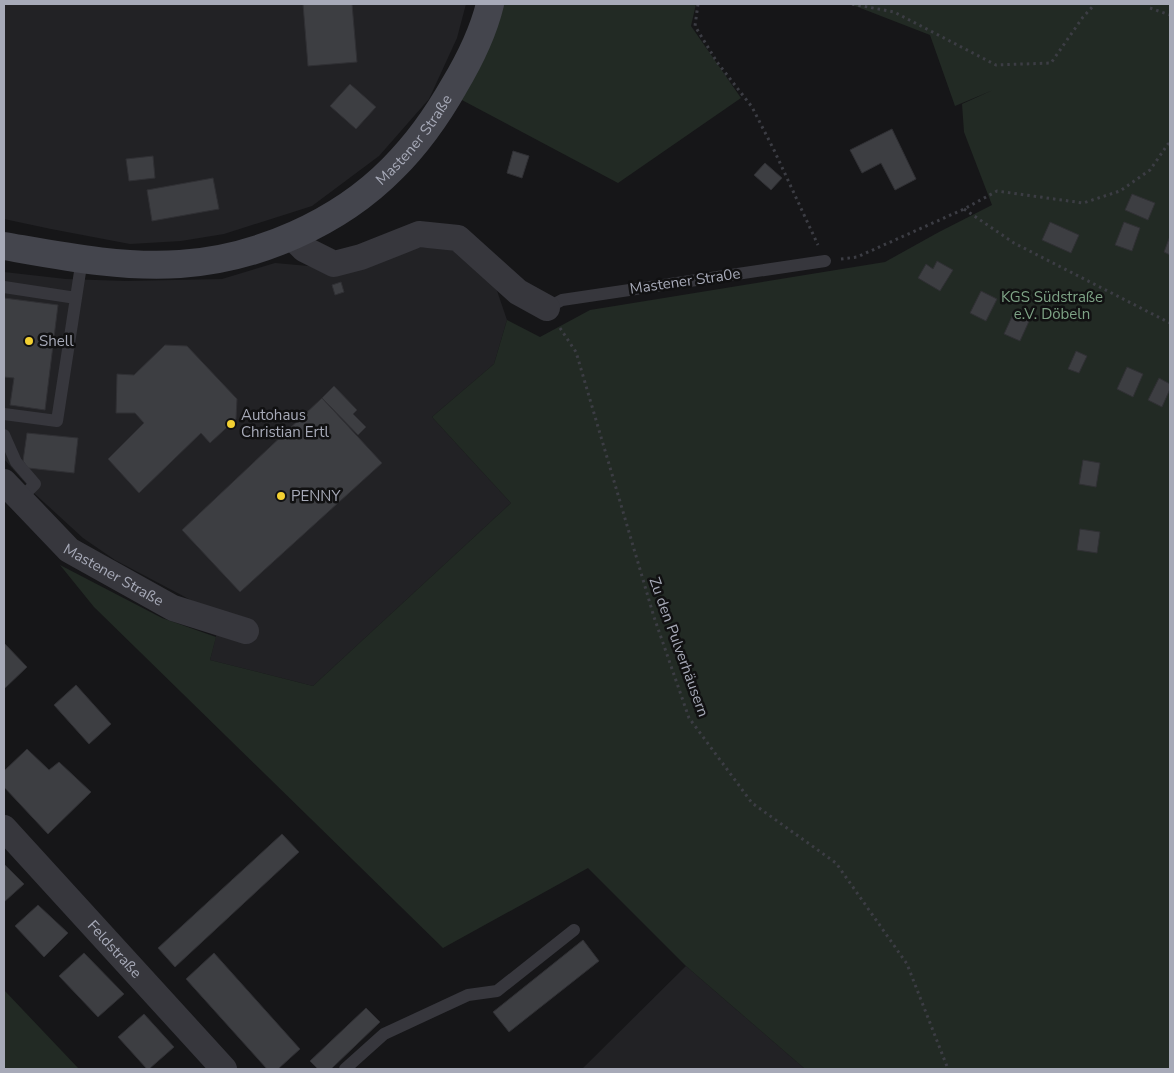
<svg xmlns="http://www.w3.org/2000/svg" width="1174" height="1073" font-family="'Nunito Sans',sans-serif">
	<style>
		.built { fill: #222225 }
		.green { fill: #222a24 }
		.building { fill: #3d3e42; stroke: #303034 }
		.lines { fill: none; stroke-linecap: round; stroke-linejoin: round }
		.path { stroke: #3c3d44; stroke-width: 3; stroke-dasharray: 2.5 4; stroke-linecap: butt }
		.lane { stroke: #37373d; stroke-width: 12 }
		.street { stroke: #37373d; stroke-width: 26 }
		.secondary { stroke: #44454d; stroke-width: 28 }
		.poi-dot { fill: #f3d032; stroke: #111112; stroke-width: 2 }
		.labels { text-anchor: middle; stroke-width: 5; stroke-linejoin: round; paint-order: stroke }
		.street-label { font-size: 15px; fill: #a7aab8; stroke: #111112 }
		.park-label { font-size: 15px; fill: #7ea386; stroke: #111112 }
		.poi-label { font-size: 15px; fill: #a7aab8; stroke: #111112; text-anchor: start }
	</style>
	<rect width="100%" height="100%" fill="#161618"/>
	<path class="built" d="M4 4H466L457 38 429 99 379 156 312 206 224 234 181 241 130 244 51 229 4 219Z
		M456 245 492 276 507 320 494 364 432 417 511 503 313 686 210 660 221 616 115 560 83 538 35 494 4 459V272L66 279 126 281 222 279 275 263 330 268 403 249Z
		M686 966 805 1069H582Z"/>
	<path class="green" d="M501 4H696L691 26 741 98 618 183 460 99Z
		M850 4H1170V1069H805L686 966 588 868 443 948 94 607 60 565 162 618 216 637 210 660 313 686 511 503 432 417 494 364 507 320 540 337 590 310 885 262 939 232 992 205 964 132 962 104 993 90 955 106 930 35Z
		M4 990 79 1069H4Z"/>
	<path class="building" d="M303 4H352L357 62 308 66Z
		M350 84 376 107 356 129 330 106Z
		M892 129 916 179 895 190 881 163 862 173 850 150Z
		M513 151 529 156 522 178 507 173Z
		M153 156 155 178 129 181 126 159Z
		M765 163 782 178 771 190 754 175Z
		M213 178 219 209 152 221 147 190Z
		M1132 194 1155 203 1148 220 1125 210Z
		M1050 222 1079 235 1071 253 1042 240Z
		M1124 222 1140 228 1132 251 1115 245Z
		M1170 236V255L1164 252Z
		M937 261 953 270 940 291 918 278 926 264 933 269Z
		M341 282 344 292 335 295 332 285Z
		M981 291 997 299 986 321 970 313Z
		M4 298 58 305 45 410 10 405 14 378 4 377Z
		M1014 312 1030 319 1020 341 1004 334Z
		M165 345 187 346 237 399 236 419 210 443 201 433 139 493 108 459 144 423 135 413H116L117 374 134 375Z
		M1076 351 1087 356 1079 373 1068 369Z
		M1127 367 1143 374 1133 397 1117 389Z
		M1159 378 1170 384V389L1162 407 1148 400Z
		M334 386 357 410 353 414 366 427 358 435 322 398Z
		M322 398 382 463 240 592 182 530Z
		M27 433 78 438 74 473 28 468 23 461Z
		M1083 460 1100 463 1096 487 1079 484Z
		M1080 529 1100 532 1097 553 1077 550Z
		M4 643 27 667 4 689Z
		M76 685 111 724 89 744 54 705Z
		M27 749 49 770 59 762 91 792 48 834 4 787V771Z
		M282 834 299 852 175 967 158 948Z
		M4 864 24 884 4 902Z
		M38 905 68 933 44 957 15 926Z
		M583 940 599 961 509 1032 493 1012Z
		M84 953 124 994 98 1017 59 976Z
		M214 953 300 1049 278 1069H267L186 979Z
		M366 1008 380 1022 331 1069H318L310 1061Z
		M144 1014 174 1047 149 1069H147L118 1037Z"/>
	<g class="lines">
		<path class="path" d="M698 4 695 26 717 62 752 107 774 150 818 245
			M852 4 894 12 996 65 1051 63 1083 17 1095 4
			M1150 8 1170 15
			M964 209 1014 243 1170 323
			M841 259 857 257 964 209 997 191 1083 203 1120 191 1150 170 1168 144H1170
			M560 328 576 352 654 617 689 718 752 803 836 863 907 964 948 1069"/>
		<path class="lane" d="M4 287 76 298
			M547 308 562 300 825 261
			M4 414 57 421 82 259
			M4 435 16 462 35 484 20 499
			M345 1069 384 1034 468 995 497 991 574 930"/>
		<g class="street">
			<path d="M291 236 304 249 334 264 361 257 419 234 458 238 518 292 547 308"/>
			<path id="s1" d="M4 482 69 550 173 608 246 631"/>
			<path id="s2" d="M4 828 224 1069"/>
		</g>
		<path class="secondary" id="s3" d="M4 246C62 256 121 268 180 264 257 259 339 223 393 168 417 144 437 116 454 86 469 61 483 33 490 4"/>
	</g>
	<g class="poi-dot">
		<circle cx="29" cy="341" r="5"/>
		<circle cx="231" cy="424" r="5"/>
		<circle cx="281" cy="496" r="5"/>
	</g>
	<g class="labels">
		<g class="street-label">
			<text dy="5" stroke="none"><textPath href="#s3" startOffset="451">Mastener Straße</textPath></text>
			<text transform="translate(685 281) rotate(-8)" y="5">Mastener Stra0e</text>
			<text dy="5" stroke="none"><textPath href="#s1" startOffset="145">Mastener Straße</textPath></text>
			<text transform="translate(679 647) rotate(70)" y="5">Zu den Pulverhäusern</text>
			<text dy="5" stroke="none"><textPath href="#s2" startOffset="164">Feldstraße</textPath></text>
		</g>
		<g class="park-label">
			<text x="1052" y="302">KGS Südstraße<tspan x="1052" dy="17">e.V. Döbeln</tspan></text>
		</g>
		<g class="poi-label">
			<text x="39" y="346">Shell</text>
			<text x="241" y="420">Autohaus<tspan x="241" dy="17">Christian Ertl</tspan></text>
			<text x="291" y="501">PENNY</text>
		</g>
	</g>
	<rect width="1174" height="1073" fill="none" stroke="#a7aab8" stroke-width="10"/>
</svg>
